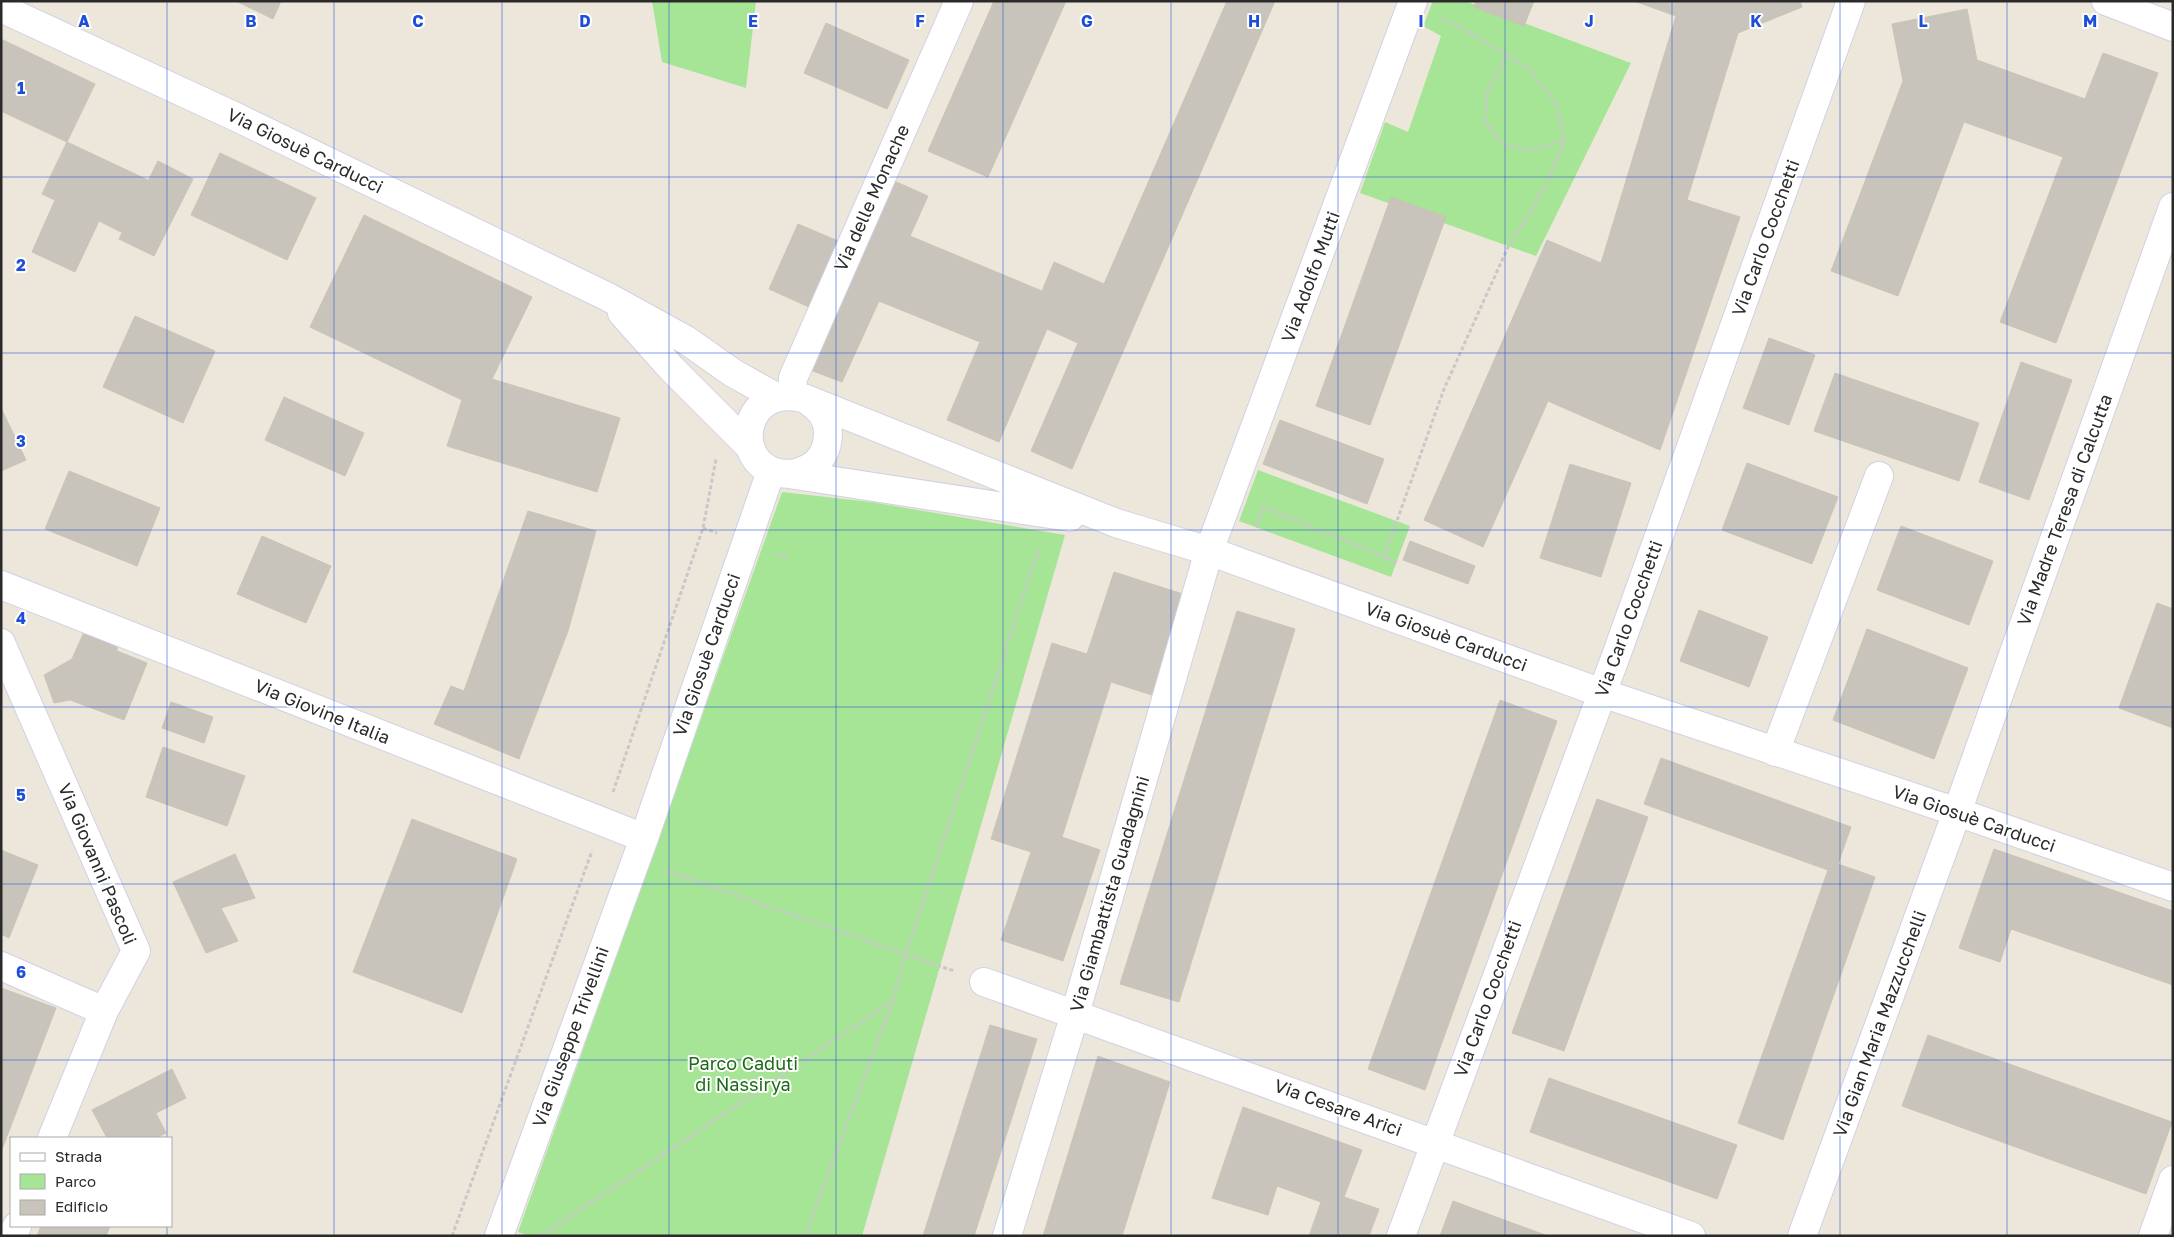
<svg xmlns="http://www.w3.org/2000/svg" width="2174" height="1237" font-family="'Golos Text',sans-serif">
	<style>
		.green { fill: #a6e595 }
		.building { fill: #c8c4bb; stroke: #c8c4b5 }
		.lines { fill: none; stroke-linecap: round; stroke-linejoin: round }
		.street-casing { stroke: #d0d1e3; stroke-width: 30 }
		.path { stroke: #c8c8c8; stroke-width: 3; stroke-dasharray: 4 2.5; stroke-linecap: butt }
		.street { stroke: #fff; stroke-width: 28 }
		.grid { fill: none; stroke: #1d4ed8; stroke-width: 1; stroke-opacity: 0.55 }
		.labels { text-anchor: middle; stroke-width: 4; stroke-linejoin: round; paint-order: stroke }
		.street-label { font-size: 18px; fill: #2a2a2a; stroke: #fff }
		.park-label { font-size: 18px; fill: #1d6a17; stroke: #fff }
		.grid-label { font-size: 16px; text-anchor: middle; font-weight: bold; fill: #1d4ed8; stroke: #fff; stroke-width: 4; stroke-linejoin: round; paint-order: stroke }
	</style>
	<rect width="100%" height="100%" fill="#ede7db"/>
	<path class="green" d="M652 1H756L746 88 662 62Z
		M1433 1H1465L1631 63 1536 256 1360 193 1385 122 1408 132 1441 36 1423 26Z
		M1258 470 1410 526 1391 577 1239 521Z
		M782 492 871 502 1065 535 862 1236H530L518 1232Z"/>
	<path class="building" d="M236 1H281L273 19Z
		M994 1H1066L988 177 928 151Z
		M1227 1H1275L1072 469 1031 451 1078 343 1047 329 999 442 947 420 980 342 879 301 842 382 813 371 892 180 928 196 910 236 1042 291 1054 262 1104 284Z
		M1476 1H1534L1524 26 1474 7Z
		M1634 1H1800L1802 7 1738 33 1687 200 1740 217 1660 450 1548 401 1483 547 1424 520 1547 240 1601 263 1676 16Z
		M1967 9 1977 60 2085 99 2103 53 2158 73 2056 343 2000 322 2063 157 1964 122 1898 296 1831 271 1903 81 1892 24Z
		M826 23 909 60 887 109 804 73Z
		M1 39 95 84 67 142 1 111Z
		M67 142 148 180 123 233 99 221 75 272 32 252 55 200 42 194Z
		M220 153 316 198 287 260 191 215Z
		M158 161 193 179 154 256 119 239Z
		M1391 197 1446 217 1370 425 1316 406Z
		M364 215 532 297 492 379 620 418 597 492 447 446 462 400 310 327Z
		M798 224 838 241 809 307 769 289Z
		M135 316 215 351 183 423 103 387Z
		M1769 338 1815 355 1789 425 1743 408Z
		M2021 362 2072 380 2029 500 1979 482Z
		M1835 373 1979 423 1959 481 1814 431Z
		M284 397 364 433 345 476 265 440Z
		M1 408 26 460 1 471Z
		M1280 420 1384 459 1367 504 1263 464Z
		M1747 463 1838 497 1812 564 1722 530Z
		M1570 464 1631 483 1601 577 1540 558Z
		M69 471 160 508 137 566 45 529Z
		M528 511 596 531 568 631 519 759 434 724 451 686 464 691Z
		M1901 526 1993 561 1969 625 1877 590Z
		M262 536 331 566 306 623 237 594Z
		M1410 541 1475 566 1468 584 1403 560Z
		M1114 572 1186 595 1152 695 1111 682 1062 837 1100 850 1063 961 1001 940 1031 852 991 839 1052 643 1087 654Z
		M2157 603 2173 609V728L2119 708Z
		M1699 610 1768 637 1749 687 1680 661Z
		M1237 611 1295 629 1179 1002 1120 984Z
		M1867 629 1968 668 1934 759 1833 720Z
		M84 632 117 644V651L147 663 124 720 70 700 54 703 44 675 72 659Z
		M1500 700 1557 721 1425 1090 1368 1069Z
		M171 702 213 717 204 743 162 728Z
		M163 747 245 776 227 826 146 797Z
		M1661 758 1851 827 1838 864 1875 877 1783 1140 1738 1123 1828 870 1644 804Z
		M1597 799 1648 817 1564 1051 1512 1033Z
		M412 819 517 859 462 1013 353 972Z
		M1994 849 2173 911V985L2011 929 2000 962 1959 948Z
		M1 850 38 865 9 938 1 934Z
		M235 854 255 898 221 908 238 941 206 953 173 882Z
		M1 988 56 1008 1 1152Z
		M990 1025 1037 1039 974 1236H923Z
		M1928 1035 2172 1122 2146 1194 1902 1106Z
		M1098 1056 1170 1082 1122 1236H1043Z
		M172 1069 186 1098 156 1113 166 1133 156 1138H107L92 1110Z
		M1549 1078 1737 1145 1717 1199 1530 1132Z
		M1243 1107 1362 1150 1344 1197 1379 1209 1369 1236H1309L1321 1202 1277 1186 1268 1215 1212 1198Z
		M1453 1201 1507 1221 1548 1236H1440Z
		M41 1226H110L106 1236H37Z"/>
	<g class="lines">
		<defs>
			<path id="street" d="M2106 1 2173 27
				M1 8 236 117 608 297 686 340 733 373 776 397
				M622 313 671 368 751 448
				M792 395 793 378 959 1
				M806 399C811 403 817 407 821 412 833 428 829 455 812 466 800 473 792 475 779 473 729 463 743 380 806 399L1116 523 1209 551 1602 693 1957 812 2173 887
				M789 474 1070 517
				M1 585 644 838
				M1 643 136 951 104 1011 52 1138
				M1775 752 1879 476
				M1 966 104 1011
				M984 982 1691 1236
				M12 1236 17 1226
				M499 1236 644 838 771 471
				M1007 1236 1075 1014 1209 551 1413 1
				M1401 1236 1617 653 1851 1
				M1802 1236 1957 812 2173 207
				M2153 1236 2173 1180"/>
		</defs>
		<use href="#street" class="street-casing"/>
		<path class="path" d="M1507 54 1487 93 1485 122 1504 146 1533 150 1564 140
			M1261 506 1397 562
			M1256 527 1263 507
			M703 528 717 533
			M776 554 787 557
			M1384 557 1444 389 1508 247 1531 212 1551 174 1564 140 1557 104 1528 68 1464 29 1441 19
			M613 792 703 528 716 459
			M667 871 954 971
			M542 1235 893 1001
			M452 1236 592 851
			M805 1236 893 1001 906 954 1039 548"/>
		<use href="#street" class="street"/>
	</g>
	<path class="grid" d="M167 1V1138M334 1V1236M502 1V1236M669 1V1236M836 1V1236M1003 1V1236M1171 1V1236M1338 1V1236M1505 1V1236M1672 1V1236M1840 1V1236M2007 1V1236M1 177H2173M1 353H2173M1 530H2173M1 707H2173M1 884H2173M1 1060H2173M167 1226V1236"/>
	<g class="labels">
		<g class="street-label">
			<text transform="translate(305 151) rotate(26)" y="6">Via Giosuè Carducci</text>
			<text transform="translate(872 198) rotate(-66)" y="6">Via delle Monache</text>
			<text transform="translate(1766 238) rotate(-70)" y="6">Via Carlo Cocchetti</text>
			<text transform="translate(1311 277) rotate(-70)" y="6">Via Adolfo Mutti</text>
			<text transform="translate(2065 510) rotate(-70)" y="6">Via Madre Teresa di Calcutta</text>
			<text transform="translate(1629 619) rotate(-70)" y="6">Via Carlo Cocchetti</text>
			<text transform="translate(1446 637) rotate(20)" y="6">Via Giosuè Carducci</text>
			<text transform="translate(707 655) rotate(-71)" y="6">Via Giosuè Carducci</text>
			<text transform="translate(322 712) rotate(22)" y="6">Via Giovine Italia</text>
			<text transform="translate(1974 819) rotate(19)" y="6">Via Giosuè Carducci</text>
			<text transform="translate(97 864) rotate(67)" y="6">Via Giovanni Pascoli</text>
			<text transform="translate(1110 894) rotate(-74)" y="6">Via Giambattista Guadagnini</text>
			<text transform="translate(1488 999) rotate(-70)" y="6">Via Carlo Cocchetti</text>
			<text transform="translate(1880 1024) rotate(-70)" y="6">Via Gian Maria Mazzucchelli</text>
			<text transform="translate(571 1037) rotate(-70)" y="6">Via Giuseppe Trivellini</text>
			<text transform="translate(1338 1108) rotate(20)" y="6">Via Cesare Arici</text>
		</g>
		<g class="park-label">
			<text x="743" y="1070">Parco Caduti<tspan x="743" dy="21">di Nassirya</tspan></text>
		</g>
	</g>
	<g class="grid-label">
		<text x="84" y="27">A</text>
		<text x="251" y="27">B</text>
		<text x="418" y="27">C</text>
		<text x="585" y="27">D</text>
		<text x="753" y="27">E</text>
		<text x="920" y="27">F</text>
		<text x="1087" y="27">G</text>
		<text x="1254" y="27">H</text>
		<text x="1421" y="27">I</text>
		<text x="1589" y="27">J</text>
		<text x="1756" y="27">K</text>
		<text x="1923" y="27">L</text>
		<text x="2090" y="27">M</text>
		<text x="21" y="94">1</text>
		<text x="21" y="271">2</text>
		<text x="21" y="447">3</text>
		<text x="21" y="624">4</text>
		<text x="21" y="801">5</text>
		<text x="21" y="978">6</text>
	</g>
	<rect width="2174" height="1237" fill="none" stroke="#2a2a2a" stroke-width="5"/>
	<rect x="10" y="1137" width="162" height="90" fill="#ffffff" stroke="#aaaaaa"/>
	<rect x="20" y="1153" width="25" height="8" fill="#ffffff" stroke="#aaaaaa"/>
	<text x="55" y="1162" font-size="15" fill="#2a2a2a">Strada</text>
	<rect x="20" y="1174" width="25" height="15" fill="#a6e595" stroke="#aaaaaa"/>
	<text x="55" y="1187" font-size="15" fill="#2a2a2a">Parco</text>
	<rect x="20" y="1200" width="25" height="15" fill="#c8c4bb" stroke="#aaaaaa"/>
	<text x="55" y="1212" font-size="15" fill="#2a2a2a">Edificio</text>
</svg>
